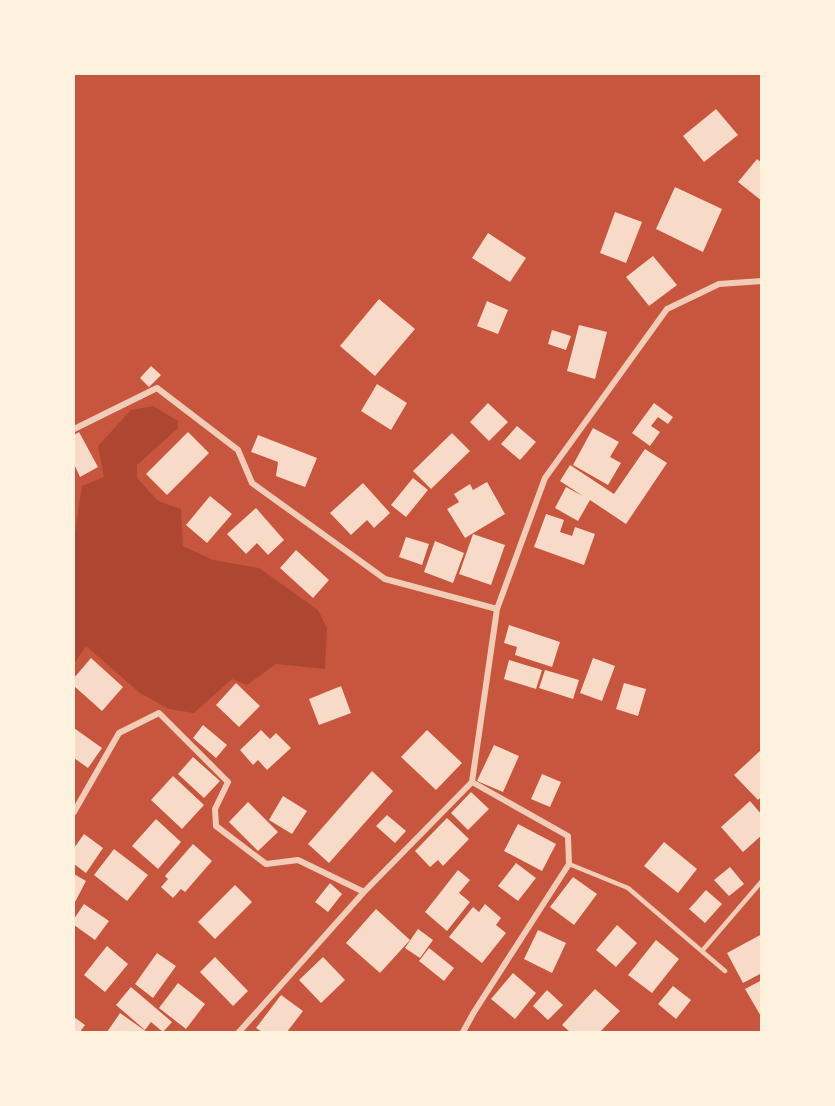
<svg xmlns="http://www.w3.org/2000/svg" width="835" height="1106" font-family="'Source Sans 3',sans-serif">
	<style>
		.green { fill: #ae4732 }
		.building { fill: #f7dbc8 }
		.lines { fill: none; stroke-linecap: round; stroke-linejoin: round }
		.service { stroke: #f1ccb7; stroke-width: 4.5 }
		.minor { stroke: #f1ccb7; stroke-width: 6 }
	</style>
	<rect width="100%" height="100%" fill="#c8553d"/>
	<path class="green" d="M153 406 178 421V428L137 465V478L158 501 181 509 183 546 213 560 259 568 318 610 327 628 325 669 276 664 247 685 232 679 194 713 169 709 140 693 86 646 74 664V539L82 486 104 477 98 446 131 410Z"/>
	<path class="building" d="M716 109 738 135 704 162 683 136Z
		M757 159 762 163V201L738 182Z
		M675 187 722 209 703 252 656 229Z
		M615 212 642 222 626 263 600 253Z
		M488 233 526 258 510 282 472 258Z
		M653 256 677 285 649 306 626 277Z
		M379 299 415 329 375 376 340 346Z
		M487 301 508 310 498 334 477 326Z
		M579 325 607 332 595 379 567 371Z
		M552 330 571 336 566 350 548 344Z
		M151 366 161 375 149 387 140 378Z
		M377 384 407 403 391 430 361 411Z
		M488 403 508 422 489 441 470 422Z
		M654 403 673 417 668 424 658 417 651 426 660 432 650 446 632 433Z
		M517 426 536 442 520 460 501 444Z
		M593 428 619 442 610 457 621 463 608 485 573 465Z
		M79 432 98 467 80 477 74 464V435Z
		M188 432 209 453 167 495 146 474Z
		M452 433 470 451 431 489 413 471Z
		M258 435 317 458 305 487 276 476 278 462 251 452Z
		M645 449 667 463 626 524 590 500 578 521 555 508 566 487 583 496 560 481 570 465 614 494Z
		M413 478 428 490 406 517 391 505Z
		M487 482 505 514 465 538 447 509 459 502 454 494 470 484 473 490Z
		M363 483 390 513 374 528 367 520 351 535 330 513Z
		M210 496 232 514 207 543 186 525Z
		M256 508 284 540 268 555 257 543 246 554 227 534Z
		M546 514 564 520 560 532 572 536 575 527 595 534 584 565 534 547Z
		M473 534 505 545 491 585 459 574Z
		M406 537 429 544 422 565 399 557Z
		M435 541 464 553 453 583 424 572Z
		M296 550 329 580 313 598 280 568Z
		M509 625 560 642 552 667 515 655 517 647 504 643Z
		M91 658 123 687 102 711 74 686V678Z
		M593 658 615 666 602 701 580 693Z
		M509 660 542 670 536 689 504 679Z
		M545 670 579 680 573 699 539 688Z
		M236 683 260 706 239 727 216 705Z
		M624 683 646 689 638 716 616 709Z
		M341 686 351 713 319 725 309 699Z
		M203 725 227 745 216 758 193 738Z
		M74 728 102 748 88 768 74 758Z
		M261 730 270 739 276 733 291 748 267 770 258 760 253 765 240 750Z
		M427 730 462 763 436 790 401 757Z
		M494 745 519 756 503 792 477 781Z
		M762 749V796L758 800 734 775Z
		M193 757 220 781 204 798 178 774Z
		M372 771 393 791 329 863 308 844Z
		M542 774 561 782 550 807 531 799Z
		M173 776 204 805 182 829 151 800Z
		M471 792 489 809 468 830 451 813Z
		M283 796 307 811 292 834 269 820Z
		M750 801 762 815V835L743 852 721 827Z
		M248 802 278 832 258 851 229 822Z
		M387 815 406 831 395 843 376 826Z
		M447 818 469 839 443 866 438 860 430 867 415 851Z
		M156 819 181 842 158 869 132 846Z
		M518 824 556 844 542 871 504 851Z
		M84 834 103 848 86 873 74 864V848Z
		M664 842 697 869 678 893 644 866Z
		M193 844 212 861 185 892 181 889 173 898 161 887 168 879 165 876Z
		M114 849 148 875 127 901 94 875Z
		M516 863 536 878 518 901 498 886Z
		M730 867 744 884 729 896 714 880Z
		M458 870 470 880 459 893 470 902 447 931 425 912Z
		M74 874 86 881 74 904Z
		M573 877 597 894 574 925 550 907Z
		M330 883 342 894 328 912 315 902Z
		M235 885 252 902 215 939 198 922Z
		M706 890 722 904 705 923 689 909Z
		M84 904 109 921 95 940 74 925V919Z
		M485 904 501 918 496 925 506 933 482 963 449 937 473 907 479 912Z
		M376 909 410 940 380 973 346 943Z
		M617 925 637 943 616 967 596 950Z
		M418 929 433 940 420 958 405 948Z
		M538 930 566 943 552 973 524 959Z
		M762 934V973L743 983 727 953Z
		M656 940 679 959 652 993 628 975Z
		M107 946 128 964 105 992 84 975Z
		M429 948 454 968 444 981 419 961Z
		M157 953 176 966 153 998 135 984Z
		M215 957 248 991 233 1006 200 972Z
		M323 957 345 980 321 1003 299 980Z
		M513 973 536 993 515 1019 491 999Z
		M762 980V1018L745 989Z
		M178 983 205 1004 186 1029 159 1008Z
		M673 986 691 1000 676 1019 658 1004Z
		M131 987 172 1022 163 1032 151 1022 145 1030 116 1005Z
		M595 989 620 1011 600 1032H570L562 1025Z
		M547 990 563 1005 548 1020 533 1006Z
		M281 995 303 1011 287 1032H262L256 1028Z
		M120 1013 147 1032H107Z
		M74 1017 85 1025 80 1032H74Z"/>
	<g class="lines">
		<path class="service" d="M569 864 628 888 725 971
			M702 951 762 881"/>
		<path class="minor" d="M74 429 157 388 238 450 252 483 385 579 497 609
			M74 812 119 733 159 713 228 782 215 809 216 826 266 864 298 860 364 892
			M239 1032 364 892 472 782 497 609 545 478 667 309 719 284 762 281
			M463 1032 474 1012 569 864 568 836 472 782"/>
	</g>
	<rect width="835" height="1106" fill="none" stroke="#fff3e0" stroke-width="150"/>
</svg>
